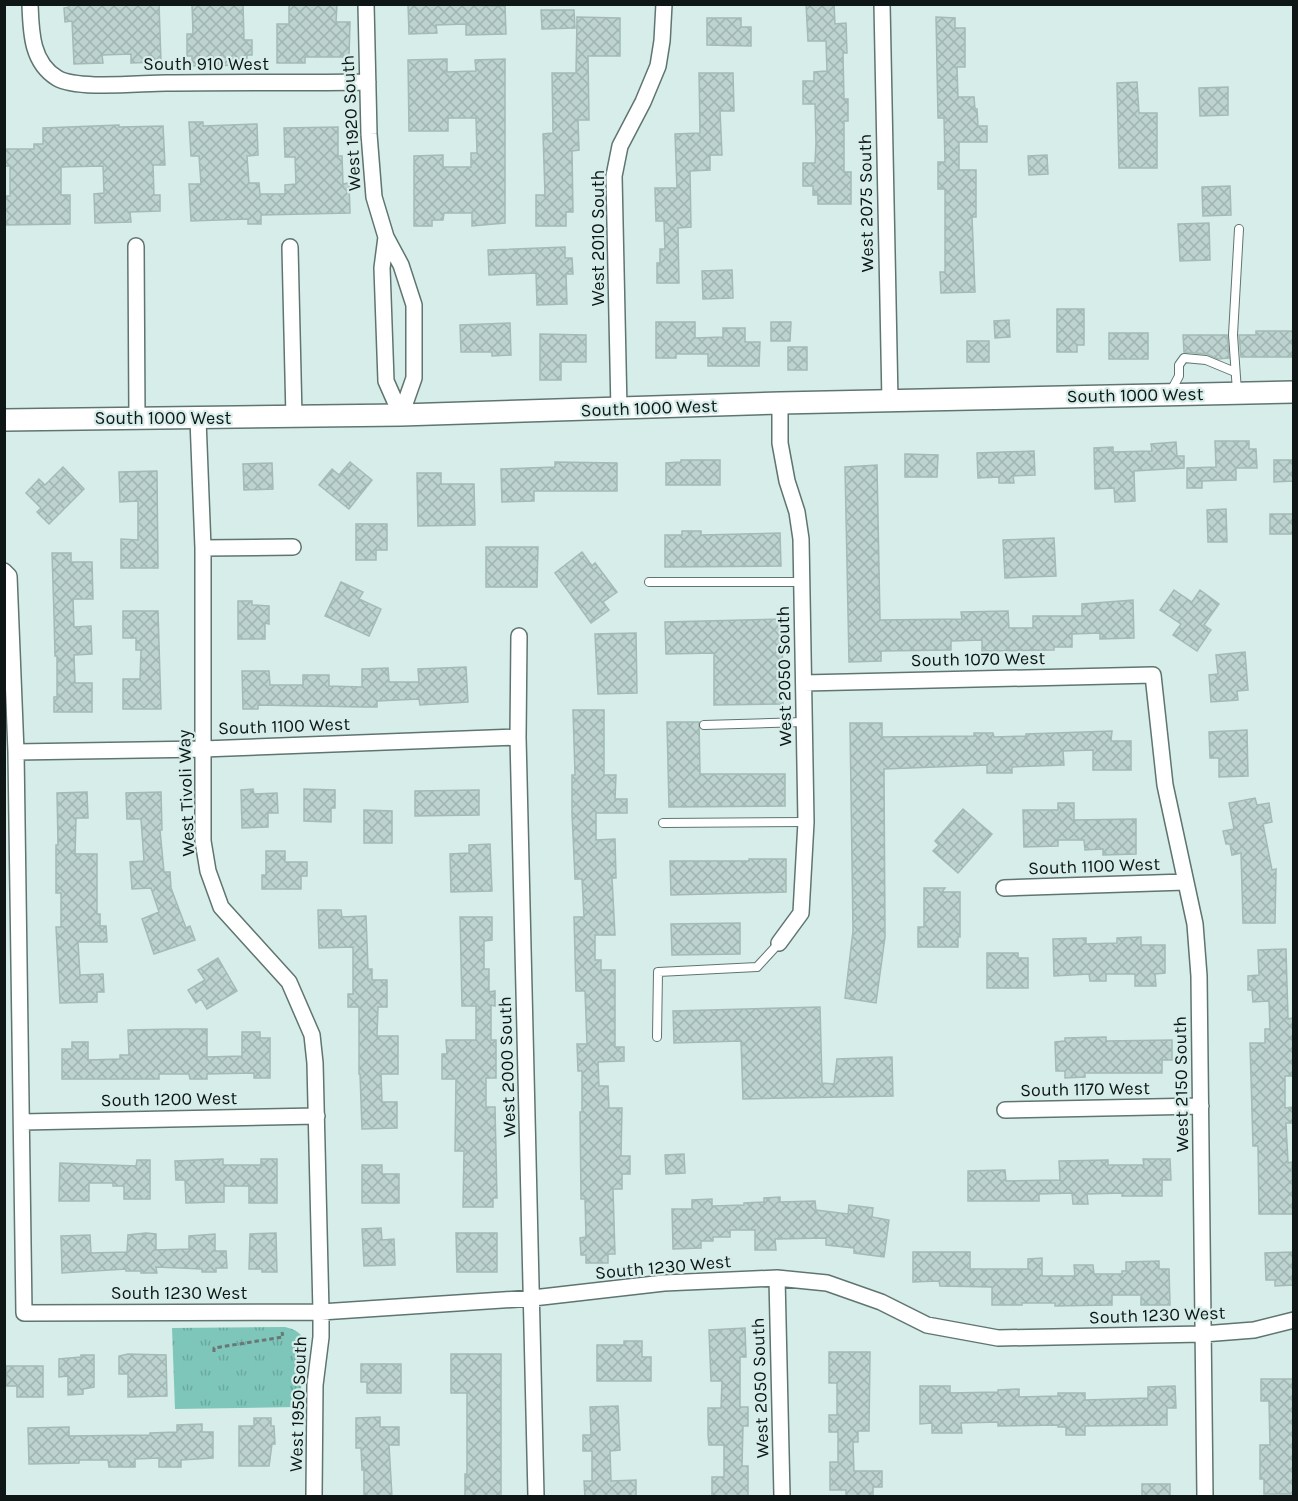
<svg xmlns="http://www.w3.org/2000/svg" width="1298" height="1501" font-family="Karla,sans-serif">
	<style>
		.park { fill: url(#park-tufts) }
		.building { fill: url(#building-cross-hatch); stroke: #a3bab5; stroke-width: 1.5 }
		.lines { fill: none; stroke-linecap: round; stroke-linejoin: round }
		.lane-casing { stroke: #5f7570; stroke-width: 10 }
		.street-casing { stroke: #5f7570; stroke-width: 18 }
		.secondary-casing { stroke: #5f7570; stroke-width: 24 }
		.path { stroke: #697875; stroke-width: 3; stroke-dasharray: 4.5 3; stroke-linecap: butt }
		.lane { stroke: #fff; stroke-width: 8 }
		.street { stroke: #fff; stroke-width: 15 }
		.secondary { stroke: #fff; stroke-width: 21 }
		.labels { text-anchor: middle; stroke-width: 4.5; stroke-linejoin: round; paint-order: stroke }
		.street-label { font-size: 18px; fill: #0e1715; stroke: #d6ede9 }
	</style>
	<defs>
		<pattern id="park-tufts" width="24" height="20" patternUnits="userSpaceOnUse" patternTransform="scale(1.5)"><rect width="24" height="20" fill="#7dc6b9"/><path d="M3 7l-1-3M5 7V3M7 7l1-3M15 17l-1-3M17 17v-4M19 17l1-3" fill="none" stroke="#6ba99e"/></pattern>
		<pattern id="building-cross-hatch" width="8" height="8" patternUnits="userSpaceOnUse" patternTransform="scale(1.5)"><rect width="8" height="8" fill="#bcd3cf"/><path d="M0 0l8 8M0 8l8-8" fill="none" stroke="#a0b4b1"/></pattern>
	</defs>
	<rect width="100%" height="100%" fill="#d6ede9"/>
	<path class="park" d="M285 1327C295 1329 303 1334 306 1344 308 1350 300 1396 298 1407L175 1409 172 1328Z"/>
	<path class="building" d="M69 4H159L161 62 131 63V54L102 55 103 63 74 64 72 21 65 22 64 8 69 7Z
		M192 4H243L244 40H252V55H247V65L192 66V56H187V34H193Z
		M289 4H337L336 22H350L349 57H305V63H277V24H289Z
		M408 4 505 6 506 34 466 35V24L436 25 437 33 409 34Z
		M806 4H834L835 24 846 23 847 53H843L844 99H848V121H844V172H851V204H818V195H813V186H803V163H815L816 143 815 104H803V81H814V72L827 71 826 41H808Z
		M541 10H574L575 28 542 29Z
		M577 17 620 18V56H588L589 120H578L579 150 572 151 573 212H566V226H536V195H545L543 134 553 133 552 73H576Z
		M936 17 955 18V28H965V67H957L958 97H974L975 109H977L978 126H987V142H959V170H976V217H972L975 292 941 293 940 272H945V189H938V162H945L944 118H938Z
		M707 18H741V27H751V46L707 45Z
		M447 59V72L476 71 475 60 505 59V223L472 226V213H444L443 220H432V226H414V156L443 155V167H471V153H477L476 118H448V131H409L408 60Z
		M699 73H733L734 111H720L722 155H710V170L690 171 691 227 678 228 679 283H657V263H660V249H665L664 221H656L655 188H677L675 134 700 133Z
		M1137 82 1139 113H1157V168H1119L1117 83Z
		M1228 87V115L1200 116 1199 88Z
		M189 122H203V126L257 124 258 155 247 156 249 183H259L260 194H285V185L296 184 295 157H285L284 128 338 127V156H342L343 184 349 183 350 213 261 215V224H248V219L191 221 189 184H201L199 156H191Z
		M119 125V127L163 126 165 165H153L154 195H160V211L130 212 131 222 95 223 94 194 104 193 103 166 61 167V195H70V224L4 225V196H10V166H4V149H34V144H43V128Z
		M1047 155 1048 174 1029 175 1028 156Z
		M1230 186 1231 215 1203 216 1202 187Z
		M1209 223 1210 260 1180 261 1178 224Z
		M565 247V258H572L573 274H566L567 304 537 305 536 273 489 275 488 250Z
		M732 270 733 298 703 299 702 271Z
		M1057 309H1084V345H1077V352H1057Z
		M1009 320 1010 337 995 338 994 321Z
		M656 322H695V338L723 337V328H745V342H760L759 366H708V354H676V358H656Z
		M771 322H791L790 341H771Z
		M510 323 511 355 492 356V352H461L460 325Z
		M1256 331H1293V357H1241L1239 335H1256Z
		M1109 333H1148V359H1109Z
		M540 334 586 335V362H561V380H540Z
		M1183 335H1227L1229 358 1218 359 1207 354 1184 352Z
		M967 341H989V362H967Z
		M788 347H807V370H788Z
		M1215 441H1249V449H1256L1257 468H1236V480L1202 481V488H1187V468L1216 467Z
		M1176 442 1177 456H1184V468L1134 471 1135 501 1115 502 1114 488 1095 489 1094 448 1113 447V452L1152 451 1151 444Z
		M1034 451 1035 475 1013 476 1014 483H999V477L978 478 977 453Z
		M905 454 938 455 937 477H905Z
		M681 460H720V485H666V463L681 462Z
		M1274 460H1293V481L1274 482Z
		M350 462 372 480 349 509 319 485 332 469 339 475Z
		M555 462 617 463V491H534V501L502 502 501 469 555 467Z
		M272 463 273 489 244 490 243 464Z
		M877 465 880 620 962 619 961 612 1008 611 1009 628H1033V616H1082V604L1133 600 1134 638 1100 639V633L1072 634V647H1054V650L982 651V640L951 641V650L881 651V661L849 662 845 467Z
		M63 467 84 489 49 524 37 512 41 508 26 493 39 479 45 485Z
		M157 471 158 568H121V539L138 540V501L120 502 119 472Z
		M417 473H441V484H474L475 525 418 526Z
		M1226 509 1227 542H1208L1207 510Z
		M1270 514H1293V534H1270Z
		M356 524H387V550H376V560H356Z
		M682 531H701V535L780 533 781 566 665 567V535H682Z
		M1054 538 1056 576 1005 578 1003 540Z
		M486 547H538L537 587H486Z
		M582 552 592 566 595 563 617 592 603 602 609 610 591 623 555 573Z
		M52 553H71V562H92L93 599H73L74 627 91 626 92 654 74 655 75 683H92V712H54V697H57V656H55L54 616Z
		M341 582 363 592 359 599 381 609 369 636 325 616Z
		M1174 590 1192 602 1200 590 1219 604 1204 625 1211 630 1197 651 1173 635 1181 624 1160 610Z
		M238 601H252V605L269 606V624L265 623V639H238Z
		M123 611H158L161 709H123V679H140L141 650H136V638H123Z
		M782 619 783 704 714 705V653L666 654 665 622Z
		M636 633 637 693 598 694 595 634Z
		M1245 652 1248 690 1237 691 1238 700 1211 702 1209 675 1218 674 1216 655Z
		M466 667 468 702 420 705 419 699 377 701V707H363L258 705V709H243L242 671H269L270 685H303V675H329V686L362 687V669L388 668 389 682H419L418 669Z
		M573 710H604V775H616L615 799H627V813H596V840L615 839 616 878H612L615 935H595V960H601V970H615V1047H624V1061L598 1062 599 1086H608L609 1108H622L621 1156H630V1174H622V1189H613L615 1254H608V1263H586V1255H581L580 1238 586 1237 585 1199H581L580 1112H582V1071H578L577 1044H587L585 991H576L574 917H584L582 879H575L572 813V775H575Z
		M667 722H699L700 774H785V806L669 807Z
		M850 723H882V737L974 736V733H993L994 737 1026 736V734L1112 731 1111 741H1131V770H1093V750L1063 751 1064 765 1012 767V773H987V765L884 769 885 937 876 1003 845 998 853 931Z
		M1247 730 1248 776 1219 777V758H1210L1209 732Z
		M253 789 254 794 277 793 278 813H268V827L242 828 241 790Z
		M304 789 335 790V808H331V822L304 821Z
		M479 790V815L415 816V791Z
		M87 792 88 818H76L75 854H97V914H100V926H106L107 942H78L80 975 103 974 104 992H97V1002L60 1003 56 927H61V893H56V845H58L57 793Z
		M161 792 162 830H160L164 872H170L171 888 186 928 190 926 195 940 154 954 142 919 159 912 151 888 132 889 130 862 144 861 141 819H127L126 793Z
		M1255 798 1257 805 1269 803 1272 822 1263 824 1272 870 1276 869 1275 923H1243L1241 853 1232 855 1230 844H1226L1223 831 1234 829 1229 803Z
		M1058 803H1074V820L1136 819V854L1103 855V849L1085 850 1084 840H1058V846L1024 847 1023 810H1058Z
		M963 809 992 834 958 873 933 851 939 845 935 841Z
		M364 810 392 811V843H364Z
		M490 844 492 891 451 892 450 854 469 853V845Z
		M266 851H285V862H307V876H301V889H262V875H266Z
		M749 859H786V892L671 895 670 861H749Z
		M924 888H945L942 892H960V937H958V947H918V927H924Z
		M318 910H341L342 917 366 916 368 969H372V980H387V1007H378L377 1036H398V1074H381L382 1102H397V1128L362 1129 360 1074H359V1007H348V994H353V947L319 948Z
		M460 917H492V940L484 941V969H489V992L495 991V1006L491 1005V1040H496V1078H486V1107H495L497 1198H493V1207H463L464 1151H455L456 1079H442V1054H447L446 1040H476V1006H462Z
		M740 923V954L672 955 671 924Z
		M1141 937V945H1165V973L1155 974 1156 986H1135V974H1106V981H1090L1089 974 1054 976 1053 939 1086 938V944L1117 943V938Z
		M1286 949 1288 1019 1293 1018V1076H1285V1108L1293 1107V1123H1286L1288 1163 1292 1162 1293 1214H1259L1258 1146H1253L1250 1043H1265V1029H1270L1269 1001 1253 1002 1252 990H1248V976L1259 975 1258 950Z
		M987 953H1018V958H1028V988H987Z
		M218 958 237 991 207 1009 201 999 196 1003 188 990 205 980 198 970Z
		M820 1007 822 1083 834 1084 837 1059 892 1057 893 1096 743 1099 741 1041 674 1043 673 1011Z
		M177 1029H207V1057L242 1056V1032H260V1038H270V1078H254V1073L207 1074V1079H190L189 1074H159V1079H62V1049H72V1042H88V1060L120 1059V1055H129L128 1030Z
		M1106 1037V1041L1172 1040V1060H1162V1073H1085V1077L1065 1078V1071H1056L1055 1042 1065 1041V1038Z
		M684 1154 685 1173 666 1174 665 1155Z
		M223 1159V1165H261V1159H277V1203H249V1186H224V1202L186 1203 185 1180H176L175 1161Z
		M1143 1159H1170L1171 1180H1162V1196H1122V1193L1087 1194 1088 1204H1073L1072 1193 1039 1194V1201H968V1171L1005 1170 1006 1181 1060 1180 1059 1161 1108 1160V1165H1144Z
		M137 1160H150V1199H124V1186H113V1183H89V1201H59L60 1163 136 1166Z
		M362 1165H382V1174H399V1203H362Z
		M780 1197V1202L815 1201 816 1210 848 1214 849 1205 873 1208 872 1217 889 1220 884 1257 854 1253V1248L826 1245V1238L775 1239 776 1250H755V1230H730V1237H713V1241H701V1248L673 1249 672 1209H692V1200L712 1199V1206L744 1205V1203L764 1202V1198Z
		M381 1228 382 1240 394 1239 395 1265 364 1266 362 1229Z
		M146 1233 156 1234V1250L189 1249V1236L215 1234V1251H226L227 1268H216V1272H202V1269L156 1267 157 1273H141V1271H126V1269L62 1273 61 1236 90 1235 91 1253 127 1252 128 1235Z
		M276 1233 277 1272H262V1269H249L250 1234Z
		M456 1233H497V1272H457Z
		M913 1252H970V1269H1028V1259L1042 1258V1276H1075L1074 1265H1093L1094 1274H1122V1271H1126V1262L1159 1261V1269H1169L1170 1305H1141V1295H1112V1305L1055 1306V1303H1022V1305H992V1287L940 1286 939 1281 913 1282Z
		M1293 1252V1285L1275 1286V1280H1266L1265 1253Z
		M745 1328 746 1357H740V1407H748V1426H743L742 1466H748V1497H712V1477H724V1445H709L708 1436V1408H721L722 1381H711L709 1330Z
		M624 1341H642V1357H651V1381H597V1345H624Z
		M829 1352H870L869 1431H858V1442H853L854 1471H882V1487H873V1497H846V1490H830V1462H838V1432H829V1415H837V1383H829Z
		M128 1354 166 1355 167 1396 128 1397V1374H119V1356Z
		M451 1354H501V1497H465V1474H467V1393H451Z
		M81 1355H94V1387L83 1389V1394L68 1395V1376L59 1377V1359L81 1357Z
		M361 1364H401V1393H367V1382H361Z
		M6 1366H43V1397H17V1386H6Z
		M1261 1379H1293V1494H1264V1479H1260V1445H1270L1269 1401H1261Z
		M920 1386H950V1393L998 1392V1390L1019 1389V1397L1058 1396V1393H1085V1400L1148 1398V1387L1175 1386 1176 1408H1167V1425L1085 1426V1435H1066V1427H1058V1425L998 1426V1422L961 1423 962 1433H932V1423L920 1424Z
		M618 1406 620 1450 610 1451 611 1481 636 1480V1496L585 1497 584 1481H592V1451H583V1435H591L590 1407Z
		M380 1417V1427H399V1445H389L392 1497H364V1470H362L361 1448H356V1418Z
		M254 1418H271V1426H274L275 1444H272L269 1466H239V1426H254Z
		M202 1424V1432H213V1458L181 1460V1467H159V1458L135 1459V1467H109L108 1460H79V1463L29 1464 28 1428 69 1427V1436L150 1435V1433L177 1432V1425Z
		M1142 1484H1170V1497H1142Z"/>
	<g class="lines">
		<defs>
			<path id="lane" d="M1171 391 1179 376V365L1184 358 1206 360 1235 372
				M1237 391 1233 335 1239 229
				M649 582H802
				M704 725 804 722
				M663 823 806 822
				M657 1037 658 972 757 967 779 943"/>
			<path id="street" d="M30 4C31 31 31 62 57 78 77 90 141 83 166 83 233 82 301 83 368 82
				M366 4 369 134 374 197 386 237 401 265 414 305V378L401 415
				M882 4 890 401
				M386 237 382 268 386 381 401 415
				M136 246 137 418
				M290 247 294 417
				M619 410 614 176 620 146 643 102 658 66 662 41 664 4
				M198 419 203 548V841L208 871 221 907 289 982 312 1035 315 1063 321 1312V1337L315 1385 314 1496
				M203 548 293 547
				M4 571 9 576 16 752 24 1313 321 1312 533 1298 664 1283 777 1278 827 1283 881 1302 927 1325 998 1338 1203 1334 1254 1330 1294 1320
				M519 636 518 737 536 1496
				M804 683 1153 675 1165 785 1195 924 1199 976 1205 1496
				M16 752 203 749 518 737
				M1004 888 1185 882
				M779 943 801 913 806 822 801 539 797 512 787 481 780 443V403
				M1005 1110 1201 1106
				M22 1122 317 1116
				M777 1278 782 1496"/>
			<path id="secondary" d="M4 420 401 415 780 403 1294 392"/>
		</defs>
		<use href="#lane" class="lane-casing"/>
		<use href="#street" class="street-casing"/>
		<use href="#secondary" class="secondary-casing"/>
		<path class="path" d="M214 1352V1348L283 1337 282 1332"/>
		<use href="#lane" class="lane"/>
		<use href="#street" class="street"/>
		<use href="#secondary" class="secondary"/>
	</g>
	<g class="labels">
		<g class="street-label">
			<text x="206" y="70">South 910 West</text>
			<text transform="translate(351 123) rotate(-93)" y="6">West 1920 South</text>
			<text transform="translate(866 203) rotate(-91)" y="6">West 2075 South</text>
			<text transform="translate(598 238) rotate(-90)" y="6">West 2010 South</text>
			<text transform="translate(1135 395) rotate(-1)" y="6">South 1000 West</text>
			<text transform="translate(649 408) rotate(-2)" y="6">South 1000 West</text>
			<text x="163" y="424">South 1000 West</text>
			<text transform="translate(978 659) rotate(-1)" y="6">South 1070 West</text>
			<text transform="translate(784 676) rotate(-91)" y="6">West 2050 South</text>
			<text transform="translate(284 726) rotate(-2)" y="6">South 1100 West</text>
			<text transform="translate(186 793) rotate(-92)" y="6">West Tivoli Way</text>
			<text transform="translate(1094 866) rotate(-2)" y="6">South 1100 West</text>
			<text transform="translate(507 1067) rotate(-92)" y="6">West 2000 South</text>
			<text transform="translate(1181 1084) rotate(-91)" y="6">West 2150 South</text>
			<text transform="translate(1085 1089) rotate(-1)" y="6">South 1170 West</text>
			<text transform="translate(169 1099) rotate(-1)" y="6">South 1200 West</text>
			<text transform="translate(663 1267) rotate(-5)" y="6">South 1230 West</text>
			<text x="179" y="1299">South 1230 West</text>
			<text transform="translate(1157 1315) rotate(-2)" y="6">South 1230 West</text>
			<text transform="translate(760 1388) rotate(-92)" y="6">West 2050 South</text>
			<text transform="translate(298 1404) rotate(-88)" y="6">West 1950 South</text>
		</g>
	</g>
	<rect width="1298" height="1501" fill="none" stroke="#0e1715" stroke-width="12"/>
</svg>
